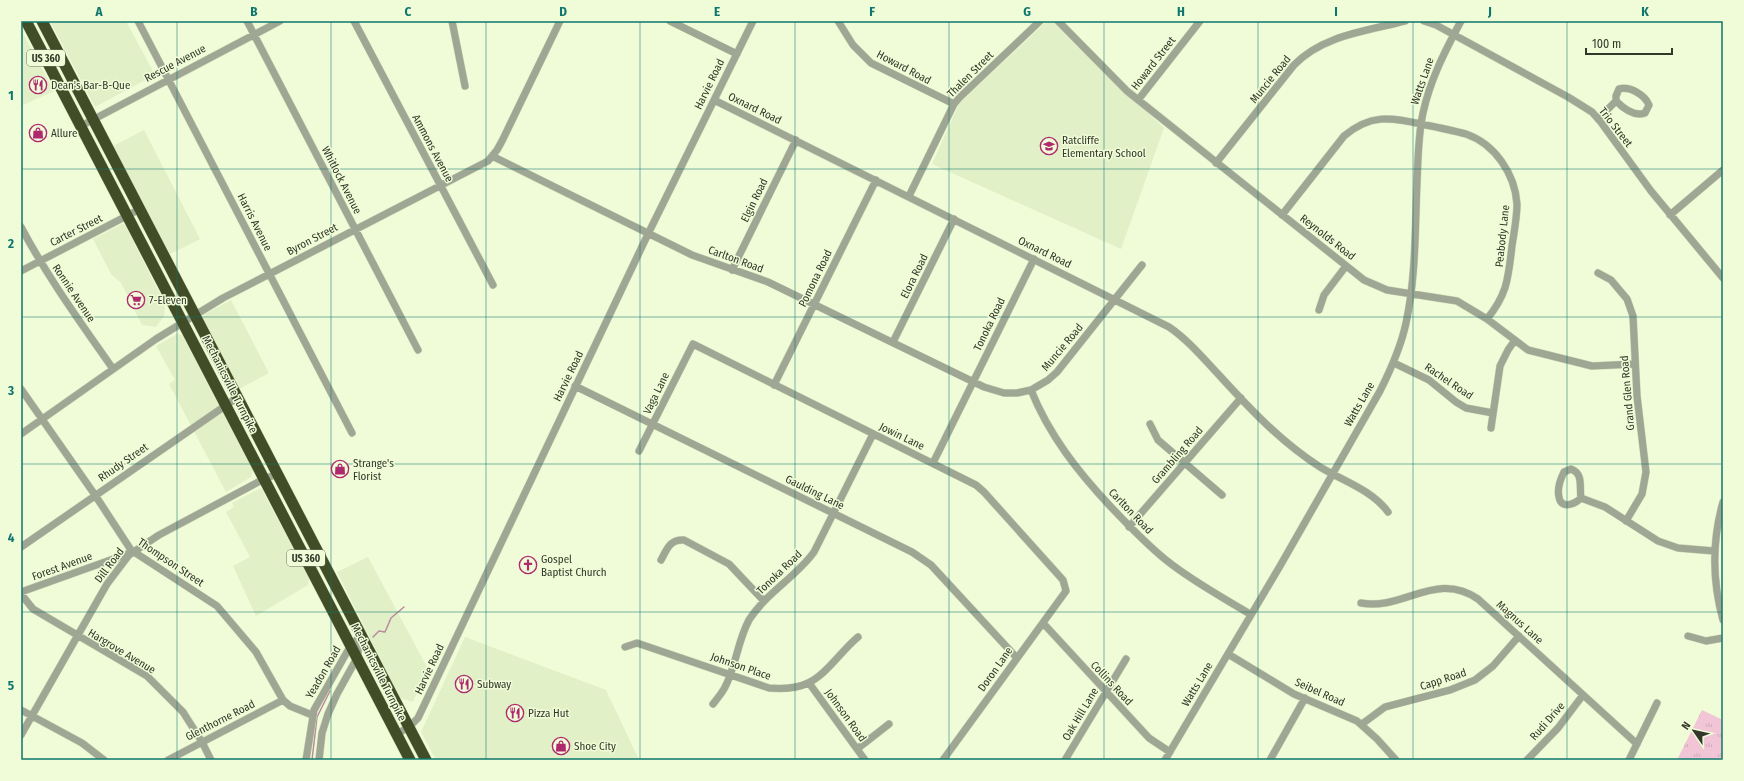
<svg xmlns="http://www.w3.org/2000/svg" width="1744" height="781" font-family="'Fira Sans Condensed',sans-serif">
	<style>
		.built { fill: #e1f0c6 }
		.park { fill: url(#park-tufts) }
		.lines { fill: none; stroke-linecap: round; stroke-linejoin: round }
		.stream { stroke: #ba8a9c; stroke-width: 1.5 }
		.minor-casing { stroke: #ced9b8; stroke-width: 8 }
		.highway-casing { stroke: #ced9b8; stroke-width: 12 }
		.minor { stroke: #9fa693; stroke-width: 7 }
		.highway { stroke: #414d26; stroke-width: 11 }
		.grid { fill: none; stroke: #0f766e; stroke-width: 1; stroke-opacity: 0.55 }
		.labels { text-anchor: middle; stroke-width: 3; stroke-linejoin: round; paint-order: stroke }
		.shield { fill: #f0fcd8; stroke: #6b725e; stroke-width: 1 }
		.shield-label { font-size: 10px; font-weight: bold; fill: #323729 }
		.street-label { font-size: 11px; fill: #323729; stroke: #f0fcd8 }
		.poi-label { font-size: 11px; fill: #323729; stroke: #f0fcd8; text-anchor: start }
		.neatline { fill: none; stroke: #0f766e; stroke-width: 1.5 }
		.grid-label { font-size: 13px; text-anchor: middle; font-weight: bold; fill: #0f766e }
	</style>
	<defs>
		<pattern id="park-tufts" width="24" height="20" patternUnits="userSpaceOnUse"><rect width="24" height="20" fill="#f1c5d5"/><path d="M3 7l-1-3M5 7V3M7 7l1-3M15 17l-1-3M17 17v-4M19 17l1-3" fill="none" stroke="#cfaab7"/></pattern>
	</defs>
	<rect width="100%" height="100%" fill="#f0fcd8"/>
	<path class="built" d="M50 21H126L155 75 95 107Z
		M1047 21H1052L1164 128 1121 249 932 164 959 104Z
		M21 30 54 91 21 106Z
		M144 130 200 239 170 254 113 146Z
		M122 224 125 225 160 294 165 308 164 316 156 327 142 325 121 283 111 274 93 239Z
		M231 300 269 373 239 389 203 318 205 314Z
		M177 334 182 335 253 471 251 477 226 492 169 384 175 380 156 346Z
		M261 488 309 578 308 585 256 616 233 566 250 557 226 512 234 507 232 503Z
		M368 557 428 669 413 702 400 698 337 572Z
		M465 637 606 690 639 760H436L421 732Z"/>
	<path class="park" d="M1702 710 1723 720V760H1677Z"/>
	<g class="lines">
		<path class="stream" d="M373 637 379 631 385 632 391 618 404 607
			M312 760 317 717 330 691"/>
		<defs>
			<path id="minor" d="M138 21 352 433
				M247 21 418 350
				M354 21 493 285
				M452 21 465 86
				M670 21 737 54
				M838 21 853 45 871 63 954 104
				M1058 21 1127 91 1364 280 1387 290 1457 301 1487 319 1528 350 1592 366 1635 364
				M1424 21 1436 25 1568 97 1592 112 1600 121 1651 191 1723 278
				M714 100 1169 327C1188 340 1203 358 1219 375 1250 409 1281 442 1320 467 1343 481 1372 490 1388 512
				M1138 100 1200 21
				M1598 119 1616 101V96L1619 89C1630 86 1645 95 1649 105L1645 113C1634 117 1623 108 1616 101
				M81 126 280 21
				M492 156 692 255 768 282 984 387 1004 393H1017L1031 390 1048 380 1057 372 1142 265
				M1216 163 1294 65C1323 35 1367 31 1405 21
				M909 196 954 104 960 97 1040 21
				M1282 215 1344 136C1370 114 1391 117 1421 124 1436 127 1451 130 1466 134 1495 144 1515 174 1517 204 1517 218 1514 232 1512 246 1508 278 1508 293 1487 319
				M1670 215 1723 170
				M21 227C48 278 81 323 113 369
				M732 270 796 140
				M21 271 140 209
				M1598 273 1611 280 1627 299 1633 316 1637 396 1646 472 1642 494 1626 521
				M1319 310 1324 295 1346 266
				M893 342 954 219
				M1394 363 1429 380 1456 402 1466 408 1493 413
				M774 385 876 180
				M575 386 912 552 931 565 1016 657
				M21 389 95 495 131 550 217 606 256 652 283 700 290 706 312 715
				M1031 390C1049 435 1078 472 1111 507 1129 526 1146 544 1166 560 1192 581 1222 597 1250 614
				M1150 424 1158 440 1222 495
				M1491 428 1500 366 1508 350 1515 340
				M21 434 156 339 223 298 488 161 497 150 502 141 560 21
				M639 451 693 344 976 485 984 492 1063 580 1066 591 943 760
				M933 463 1034 259
				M1581 498C1579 487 1584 474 1571 469L1564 472C1561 478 1557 489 1559 497 1561 510 1575 504 1581 498L1605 507 1658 541 1678 548 1714 551
				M1723 502C1712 541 1712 580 1723 620
				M1129 527 1241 398
				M21 547 238 397
				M661 560C667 549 670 539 684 540L729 564 764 601
				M21 592 130 553
				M21 594 33 609 147 676 183 712 202 742 211 760
				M1361 603C1403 611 1436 570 1478 599L1637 744
				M1043 623 1149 738 1170 752
				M1688 636 1706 641 1723 638
				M625 647 637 643 769 688C782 689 796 689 808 683 826 675 842 650 858 637
				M1228 654 1294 694 1357 721 1377 739 1396 760
				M809 683 865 760
				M713 704C717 699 721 694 724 689 736 668 737 642 749 620 766 593 796 577 814 552L873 434
				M21 710 82 743 104 760
				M1362 724 1385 707 1450 690 1475 680 1493 666 1519 636
				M397 734 409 727 418 718 648 234 753 21
				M21 735 107 584 129 555 159 535 264 479 277 474
				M857 749 889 724
				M168 760 283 700
				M306 760 314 710 351 645 361 636
				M319 760 322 733 328 714 337 694 357 658 361 636
				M1065 760 1126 659
				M1165 760 1280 566 1380 391C1391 369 1401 347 1406 323 1416 277 1415 229 1417 183 1418 160 1418 136 1423 113 1430 80 1445 51 1461 21
				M1270 760 1305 698
				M1527 760 1558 728 1583 695
				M1629 760 1657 703"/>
			<path id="highway" d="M26 21 410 760
				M42 21 426 760"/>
		</defs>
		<use href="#minor" class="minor-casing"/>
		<use href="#highway" class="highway-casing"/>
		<use href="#minor" class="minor"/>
		<use href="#highway" class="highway"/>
	</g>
	<path class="grid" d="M177 21V760M331 21V760M486 21V760M640 21V760M795 21V760M949 21V760M1104 21V760M1258 21V760M1413 21V760M1567 21V760M21 169H1723M21 317H1723M21 464H1723M21 612H1723"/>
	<defs>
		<symbol id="restaurant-ring" viewBox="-11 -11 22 22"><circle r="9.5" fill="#f0fcd8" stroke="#b0296e" stroke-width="1.5"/><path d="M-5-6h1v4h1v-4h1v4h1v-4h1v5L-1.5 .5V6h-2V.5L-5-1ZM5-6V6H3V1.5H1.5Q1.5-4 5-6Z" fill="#b0296e"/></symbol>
		<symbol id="shop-ring" viewBox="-11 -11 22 22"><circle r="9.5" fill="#f0fcd8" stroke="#b0296e" stroke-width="1.5"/><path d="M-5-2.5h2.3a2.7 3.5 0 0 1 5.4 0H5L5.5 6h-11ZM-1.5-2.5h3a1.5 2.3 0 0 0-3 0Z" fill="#b0296e"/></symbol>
		<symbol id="school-ring" viewBox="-11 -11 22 22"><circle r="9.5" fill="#f0fcd8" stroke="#b0296e" stroke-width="1.5"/><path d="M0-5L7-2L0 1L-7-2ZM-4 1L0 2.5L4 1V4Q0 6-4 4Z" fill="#b0296e"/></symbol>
		<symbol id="supermarket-ring" viewBox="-11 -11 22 22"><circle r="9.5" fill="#f0fcd8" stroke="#b0296e" stroke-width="1.5"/><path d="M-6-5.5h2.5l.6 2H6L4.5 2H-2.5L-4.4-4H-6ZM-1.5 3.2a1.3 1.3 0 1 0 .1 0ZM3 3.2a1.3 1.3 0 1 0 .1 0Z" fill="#b0296e"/></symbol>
		<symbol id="church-ring" viewBox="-11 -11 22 22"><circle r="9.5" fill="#f0fcd8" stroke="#b0296e" stroke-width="1.5"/><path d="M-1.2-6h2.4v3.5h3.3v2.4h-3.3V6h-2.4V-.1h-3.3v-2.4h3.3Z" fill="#b0296e"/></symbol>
	</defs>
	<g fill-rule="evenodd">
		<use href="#restaurant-ring" x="28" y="75" width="20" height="20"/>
		<use href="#shop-ring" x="28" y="123" width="20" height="20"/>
		<use href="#school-ring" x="1039" y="136" width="20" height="20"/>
		<use href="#supermarket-ring" x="126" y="290" width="20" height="20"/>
		<use href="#shop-ring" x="330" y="459" width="20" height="20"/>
		<use href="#church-ring" x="518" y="555" width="20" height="20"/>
		<use href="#restaurant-ring" x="454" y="674" width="20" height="20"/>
		<use href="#restaurant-ring" x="505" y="703" width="20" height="20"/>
		<use href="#shop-ring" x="551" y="736" width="20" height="20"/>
	</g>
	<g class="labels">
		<g class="shield">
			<rect x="27" y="50" width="38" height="16" rx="3"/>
			<rect x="287" y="550" width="38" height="16" rx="3"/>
		</g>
		<g class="shield-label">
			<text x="46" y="62">US 360</text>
			<text x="306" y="562">US 360</text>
		</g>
		<g class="street-label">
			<text transform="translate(175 63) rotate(-28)" y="4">Rescue Avenue</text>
			<text transform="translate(1153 63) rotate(-52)" y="4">Howard Street</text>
			<text transform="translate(904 67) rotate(28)" y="4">Howard Road</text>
			<text transform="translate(970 74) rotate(-45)" y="4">Thalen Street</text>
			<text transform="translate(1270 79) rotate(-51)" y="4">Muncie Road</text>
			<text transform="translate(1422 81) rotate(-71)" y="4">Watts Lane</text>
			<text transform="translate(709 84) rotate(-64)" y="4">Harvie Road</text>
			<text transform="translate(755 108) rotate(26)" y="4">Oxnard Road</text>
			<text transform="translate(1616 127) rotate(52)" y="4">Trio Street</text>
			<text transform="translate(433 148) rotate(62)" y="4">Ammons Avenue</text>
			<text transform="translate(342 180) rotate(63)" y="4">Whitlock Avenue</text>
			<text transform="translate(754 200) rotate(-64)" y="4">Elgin Road</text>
			<text transform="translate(255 222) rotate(63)" y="4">Harris Avenue</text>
			<text transform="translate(76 230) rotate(-27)" y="4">Carter Street</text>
			<text transform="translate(1502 236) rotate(-84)" y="4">Peabody Lane</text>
			<text transform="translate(1328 237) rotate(38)" y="4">Reynolds Road</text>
			<text transform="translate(312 239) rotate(-28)" y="4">Byron Street</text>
			<text transform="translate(1045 252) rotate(26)" y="4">Oxnard Road</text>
			<text transform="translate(736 259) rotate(20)" y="4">Carlton Road</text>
			<text transform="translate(914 276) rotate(-64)" y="4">Elora Road</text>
			<text transform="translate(815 278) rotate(-64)" y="4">Pomona Road</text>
			<text transform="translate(74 293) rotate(56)" y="4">Ronnie Avenue</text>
			<text transform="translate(989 324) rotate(-64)" y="4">Tonoka Road</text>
			<text transform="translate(1062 347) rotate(-50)" y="4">Muncie Road</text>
			<text transform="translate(568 376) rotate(-64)" y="4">Harvie Road</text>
			<text transform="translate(1449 381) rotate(34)" y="4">Rachel Road</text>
			<text transform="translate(230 384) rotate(63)" y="4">Mechanicsville Turnpike</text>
			<text transform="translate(656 393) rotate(-64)" y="4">Vaga Lane</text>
			<text transform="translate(1627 393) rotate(-95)" y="4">Grand Glen Road</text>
			<text transform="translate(1359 404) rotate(-60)" y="4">Watts Lane</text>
			<text transform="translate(902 436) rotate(26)" y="4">Jowin Lane</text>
			<text transform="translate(1177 455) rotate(-49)" y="4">Grambling Road</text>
			<text transform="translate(123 462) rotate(-35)" y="4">Rhudy Street</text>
			<text transform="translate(815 492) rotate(26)" y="4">Gaulding Lane</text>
			<text transform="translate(1131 511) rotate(46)" y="4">Carlton Road</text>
			<text transform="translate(171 562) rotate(34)" y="4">Thompson Street</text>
			<text transform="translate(109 565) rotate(-53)" y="4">Dill Road</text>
			<text transform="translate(62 566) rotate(-20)" y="4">Forest Avenue</text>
			<text transform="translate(779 572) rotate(-44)" y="4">Tonoka Road</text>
			<text transform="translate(1520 622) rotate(42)" y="4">Magnus Lane</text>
			<text transform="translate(122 651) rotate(31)" y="4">Hargrove Avenue</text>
			<text transform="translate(741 666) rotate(19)" y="4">Johnson Place</text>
			<text transform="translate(429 669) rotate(-65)" y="4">Harvie Road</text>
			<text transform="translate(995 669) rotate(-55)" y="4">Doron Lane</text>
			<text transform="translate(323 672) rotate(-60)" y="4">Yeadon Road</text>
			<text transform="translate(379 672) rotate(63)" y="4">Mechanicsville Turnpike</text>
			<text transform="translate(1443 679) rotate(-18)" y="4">Capp Road</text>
			<text transform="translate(1112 683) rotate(47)" y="4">Collins Road</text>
			<text transform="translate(1197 684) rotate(-59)" y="4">Watts Lane</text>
			<text transform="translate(1320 692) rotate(24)" y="4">Seibel Road</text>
			<text transform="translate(1080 714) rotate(-59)" y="4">Oak Hill Lane</text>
			<text transform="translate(846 715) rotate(54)" y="4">Johnson Road</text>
			<text transform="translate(220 720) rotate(-27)" y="4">Glenthorne Road</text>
			<text transform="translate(1547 721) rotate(-49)" y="4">Rudi Drive</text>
		</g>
		<g class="poi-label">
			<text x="51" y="89">Dean's Bar-B-Que</text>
			<text x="51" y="137">Allure</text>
			<text x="1062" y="144">Ratcliffe<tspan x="1062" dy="13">Elementary School</tspan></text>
			<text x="149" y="304">7-Eleven</text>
			<text x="353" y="467">Strange's<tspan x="353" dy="13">Florist</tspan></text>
			<text x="541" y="563">Gospel<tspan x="541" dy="13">Baptist Church</tspan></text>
			<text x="477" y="688">Subway</text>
			<text x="528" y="717">Pizza Hut</text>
			<text x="574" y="750">Shoe City</text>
		</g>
	</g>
	<rect width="1744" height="781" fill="none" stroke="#f0fcd8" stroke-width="44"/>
	<g transform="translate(1694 731) rotate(304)" stroke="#f0fcd8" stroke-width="3" paint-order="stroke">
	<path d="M0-3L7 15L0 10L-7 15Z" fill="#323729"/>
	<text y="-6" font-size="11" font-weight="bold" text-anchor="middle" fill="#323729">N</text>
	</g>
	<path d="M1586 48v6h86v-6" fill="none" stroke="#323729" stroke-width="2"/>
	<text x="1592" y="48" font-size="12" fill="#323729" stroke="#f0fcd8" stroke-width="3" paint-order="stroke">100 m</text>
	<rect x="22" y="22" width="1700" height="737" class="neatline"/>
	<g class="grid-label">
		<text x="99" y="16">A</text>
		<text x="254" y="16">B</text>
		<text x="408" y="16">C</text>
		<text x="563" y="16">D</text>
		<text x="717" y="16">E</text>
		<text x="872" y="16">F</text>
		<text x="1027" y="16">G</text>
		<text x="1181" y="16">H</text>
		<text x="1336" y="16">I</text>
		<text x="1490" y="16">J</text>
		<text x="1645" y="16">K</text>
		<text x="11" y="100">1</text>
		<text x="11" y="248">2</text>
		<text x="11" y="395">3</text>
		<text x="11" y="542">4</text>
		<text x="11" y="690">5</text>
	</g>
</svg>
